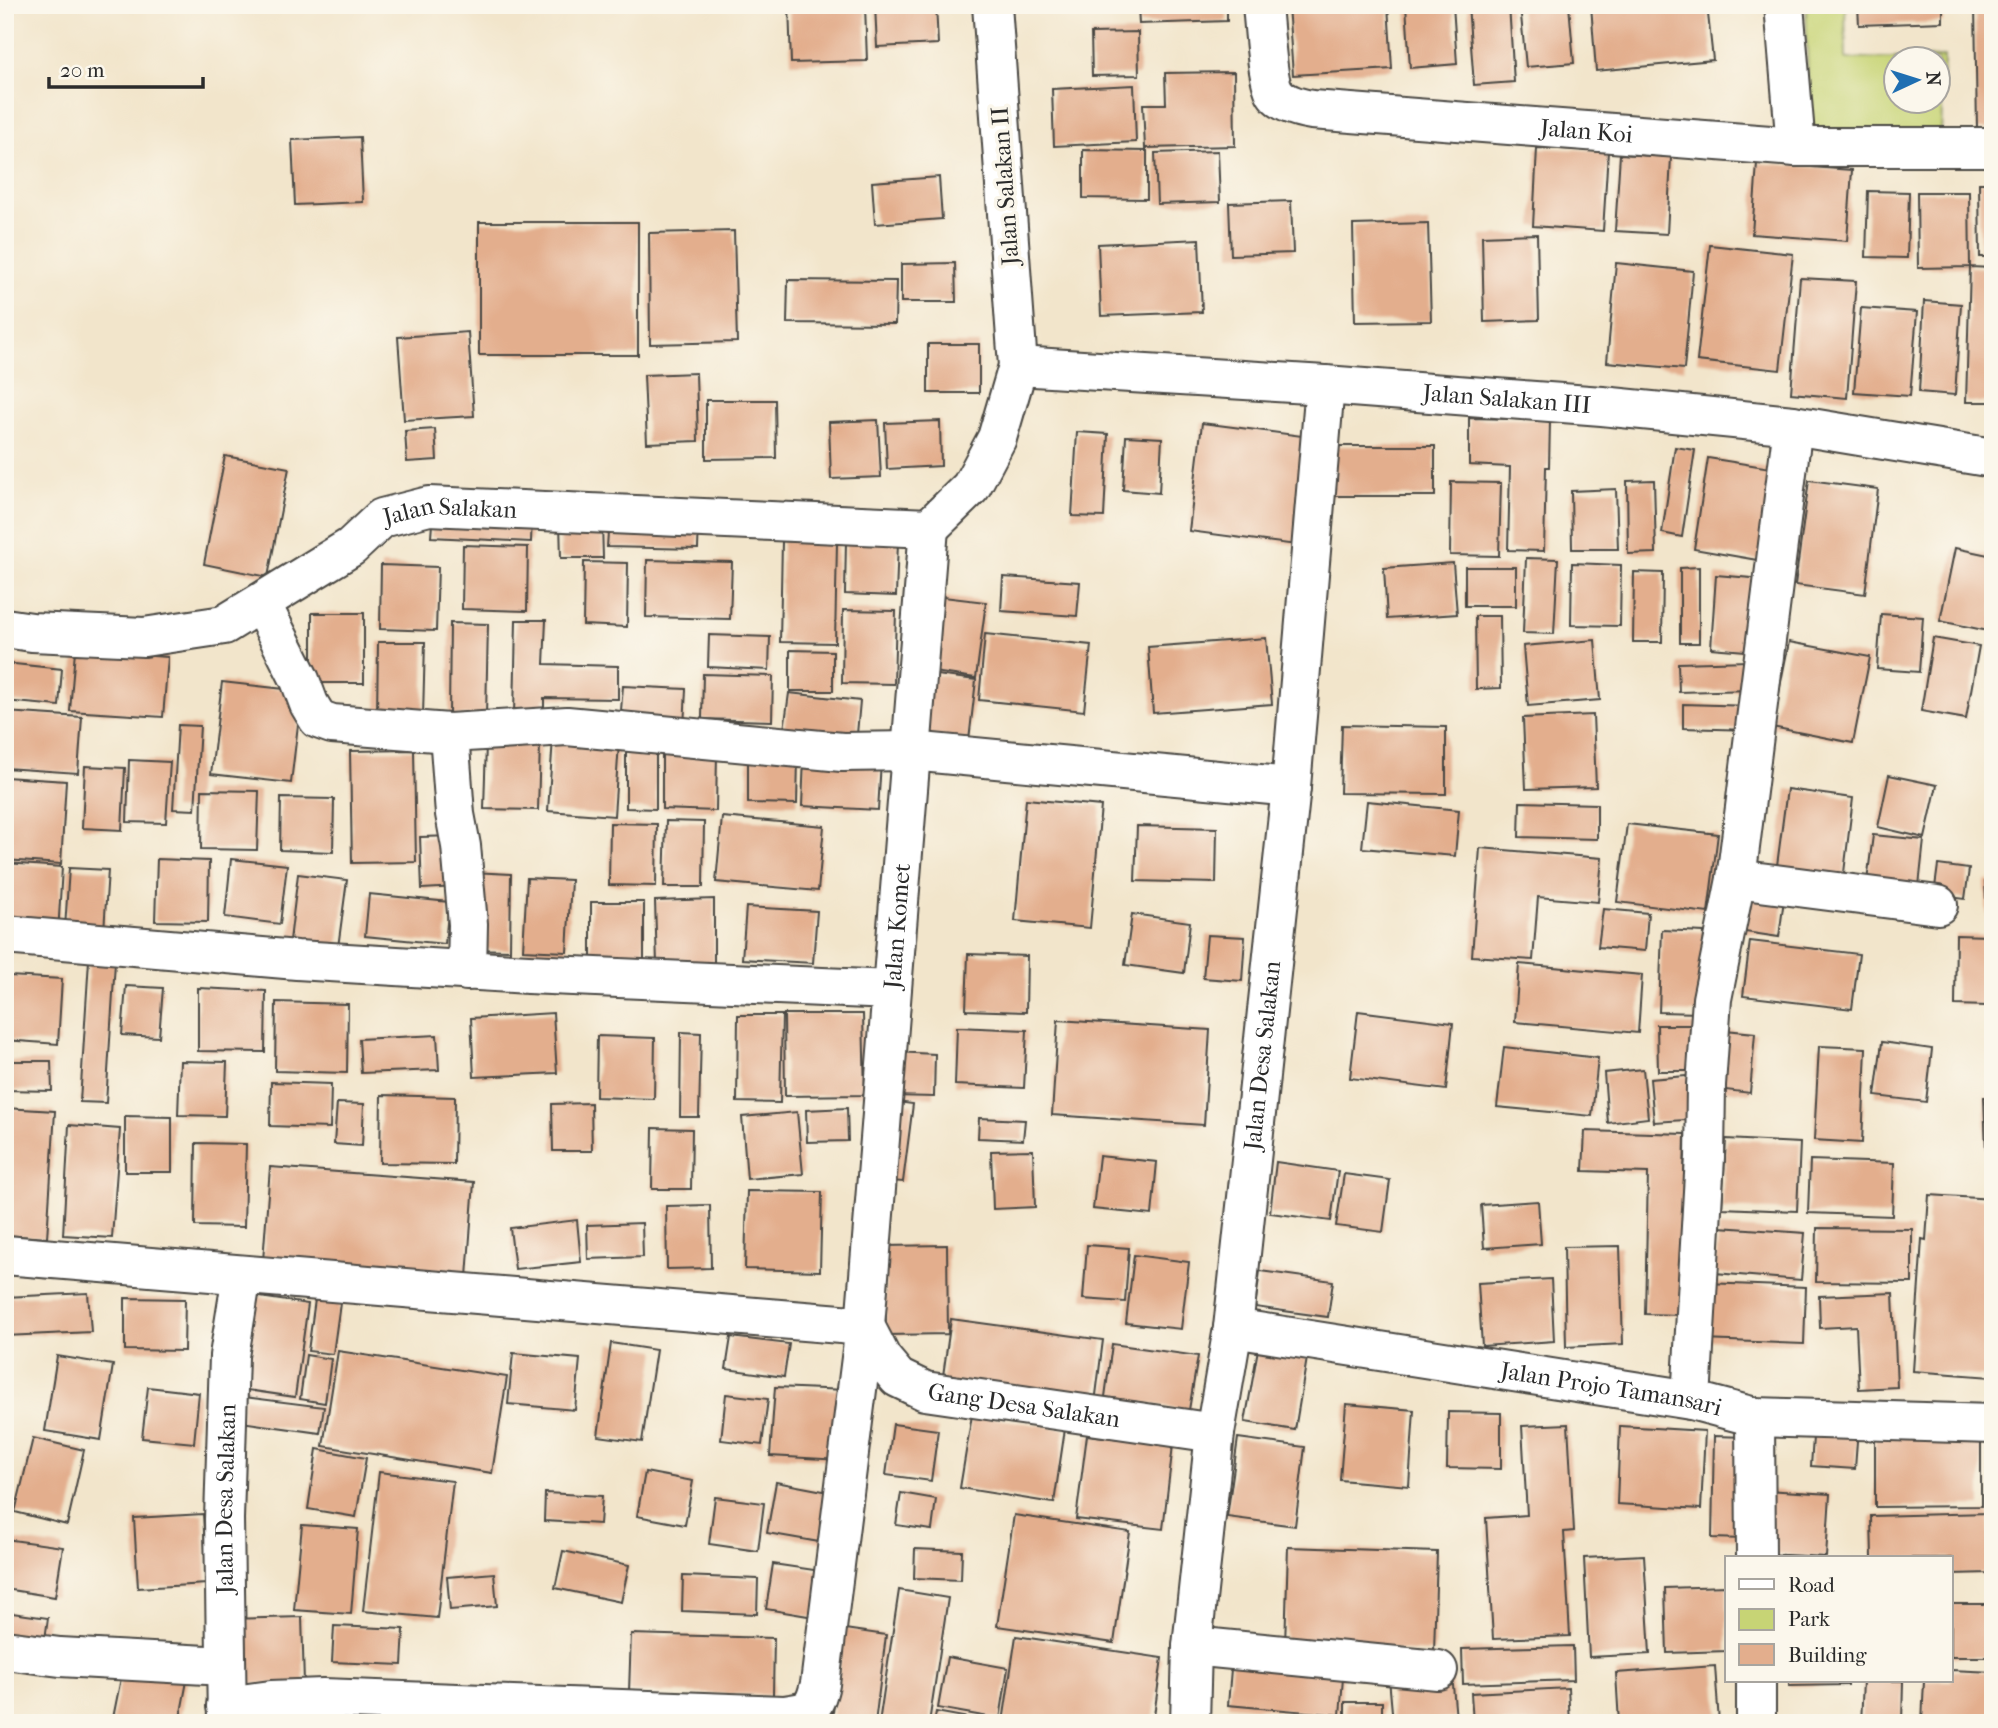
<svg xmlns="http://www.w3.org/2000/svg" width="1998" height="1728" font-family="'IM FELL French Canon',serif">
	<style>
		.green { fill: #c7d475; stroke: #798050; stroke-width: 2; fill-rule: evenodd }
		.building { fill: #e3ae8d }
		.lines { fill: none; stroke-linecap: round; stroke-linejoin: round }
		.minor-casing { stroke: #494743; stroke-width: 42 }
		.minor { stroke: #fff; stroke-width: 38 }
		.labels { text-anchor: middle; stroke-width: 7; stroke-linejoin: round; paint-order: stroke }
		.street-label { font-size: 24px; fill: #2b2b2b; stroke: #fbf7ec }
	</style>
	<rect width="100%" height="100%" fill="#fbf7ec"/>
	<filter id="ink" filterUnits="userSpaceOnUse"><feTurbulence type="fractalNoise" baseFrequency=".0143" numOctaves="2"/><feDisplacementMap in="SourceGraphic" scale="14" xChannelSelector="R" yChannelSelector="G"/><feConvolveMatrix kernelMatrix="1 2 1 2 8 2 1 2 1" color-interpolation-filters="sRGB"/></filter>
	<filter id="wash" filterUnits="userSpaceOnUse"><feTurbulence type="fractalNoise" baseFrequency=".00686" numOctaves="4" result="noise"/><feDisplacementMap in="SourceGraphic" scale="28" xChannelSelector="R" yChannelSelector="G"/><feGaussianBlur stdDeviation="1.57" result="paint"/><feColorMatrix in="noise" values="0 0 0 0 0 0 0 0 0 0 0 0 0 0 0 0 0 1.4 0 .05"/><feComposite in="paint" operator="in"/></filter>
	<g filter="url(#wash)">
		<rect width="100%" height="100%" fill="#f2e5cb"/>
		<path class="green" d="M1806 5H1845L1846 59 1944 57 1941 134 1809 132ZM1896 60H1938V102H1896Z"/>
		<g id="blocks">
			<path class="building" d="M789 5H865L867 61 791 63Z
				M875 5H936L938 44 877 47Z
				M1079 5H1134V9L1080 12Z
				M1138 5H1227V21L1139 24Z
				M1288 5H1388L1392 69 1293 75Z
				M1406 5H1453L1457 64 1410 68Z
				M1468 5H1509L1514 82 1474 85Z
				M1520 5H1569L1574 63 1526 67Z
				M1591 5H1707L1713 60 1596 71Z
				M1858 5H1943V22L1859 25Z
				M1975 5H1993V129H1977Z
				M1138 32 1139 75 1092 76 1091 33Z
				M1234 72 1235 146 1145 148 1143 104H1166L1165 73Z
				M1134 85 1136 142 1054 146 1052 89Z
				M360 137 363 202 295 205 292 140Z
				M1537 148 1608 151 1603 231 1533 226Z
				M1083 150 1147 151V199L1083 198Z
				M1218 151 1220 202 1157 204 1155 153Z
				M1620 154 1671 157 1667 234 1615 231Z
				M1757 163 1852 170 1847 241 1752 234Z
				M939 177 942 219 875 224 872 182Z
				M1979 183H1993V257H1980Z
				M1868 191 1909 192 1907 258 1866 257Z
				M1917 192H1969L1970 267 1918 268Z
				M1291 201 1293 253 1231 255 1229 203Z
				M479 222H638V355H479Z
				M1428 223 1431 321 1355 322 1353 225Z
				M734 231 737 342 650 344 649 233Z
				M1537 234 1539 320 1484 322 1482 236Z
				M1199 239 1202 312 1101 316 1098 244Z
				M1710 245 1793 254 1780 370 1697 361Z
				M955 263 956 302H901V264Z
				M1616 263 1693 271 1684 369 1607 362Z
				M1970 267 1993 268V402H1966Z
				M1800 278 1856 281 1847 398 1791 393Z
				M788 280 896 281 895 324 787 323Z
				M1924 301 1961 304 1955 395 1919 392Z
				M1861 308 1917 312 1910 396 1854 392Z
				M468 332 474 416 404 420 398 337Z
				M928 344H979V393H928Z
				M696 373 698 441 647 443 644 375Z
				M706 400H775L776 458 706 459Z
				M1469 418 1550 420 1549 467H1546L1544 551 1508 550 1510 467 1469 465Z
				M878 420 881 477 831 479 829 422Z
				M940 421 941 466 887 469 885 423Z
				M1202 423 1310 437 1296 545 1189 531Z
				M435 429 437 460 407 462 405 431Z
				M1077 432 1108 434 1104 517 1072 516Z
				M1126 436 1162 438 1159 493 1123 490Z
				M1322 446H1435V496H1322Z
				M1675 447 1695 450 1682 537 1662 533Z
				M225 456 289 468 268 577 204 564Z
				M1708 458 1777 469 1763 561 1694 549Z
				M1654 480 1656 553 1628 554 1627 481Z
				M1809 480 1878 489 1865 594 1795 585Z
				M1451 482 1501 483 1499 556 1450 555Z
				M1616 489 1618 549H1572L1571 491Z
				M433 511 532 516 531 542 431 537Z
				M609 518 699 521 698 549 607 547Z
				M560 523H602L603 558H561Z
				M846 540 898 541 896 596 845 594Z
				M782 541 837 542 835 643 780 642Z
				M463 545 528 547 527 611 462 609Z
				M1955 548 1993 556V632L1940 621Z
				M1526 558 1558 559 1554 634 1523 633Z
				M647 560 732 562 730 619 646 617Z
				M584 562 628 563 627 627 583 625Z
				M1453 563 1457 614 1387 619 1384 568Z
				M1572 563 1621 565 1620 626 1571 625Z
				M381 565 438 567 436 631 380 629Z
				M1465 567H1516V606H1465Z
				M1699 567V643H1680V568Z
				M1634 572 1663 573 1662 642H1633Z
				M1716 575 1763 579 1757 652 1711 648Z
				M1003 577 1080 582 1077 616 1001 611Z
				M935 596 986 602 976 678 926 671Z
				M843 610 896 611 894 684 842 683Z
				M312 613H364V683H312Z
				M1881 614 1923 617 1919 672 1877 669Z
				M1475 616H1500L1501 688 1476 689Z
				M516 620H546L544 664 618 666V699L544 698V716H514Z
				M450 623 488 624 486 716 449 715Z
				M985 634 1091 645 1084 711 979 700Z
				M709 635 770 637 769 670 708 667Z
				M1266 638 1272 704 1153 713 1148 647Z
				M1933 638 1979 646 1966 719 1921 711Z
				M1595 640 1600 700 1528 706 1523 646Z
				M378 642H425L423 716 377 715Z
				M1789 642 1870 657 1853 743 1772 727Z
				M790 650 833 651V691H790Z
				M75 651 168 657 163 717 70 711Z
				M1749 661 1751 690 1679 692 1678 663Z
				M5 663 62 669 59 706 5 701Z
				M921 673 976 680 969 740 914 734Z
				M703 674 773 676 772 721 702 719Z
				M222 682 302 691 291 783 211 774Z
				M623 686 686 689 684 727 620 723Z
				M789 693 860 701 856 745 783 737Z
				M1683 704 1751 706 1750 730 1683 728Z
				M5 712 82 717 78 773 5 768Z
				M1593 715 1596 787 1526 789 1523 718Z
				M178 725 200 726 195 810 173 809Z
				M1342 725 1446 727V794L1340 793Z
				M553 738 619 743 614 816 548 811Z
				M486 743 540 744 538 810 484 809Z
				M626 748 656 749V809L626 808Z
				M414 750 416 862 352 863 350 751Z
				M662 750 717 751 716 811 662 809Z
				M748 755 798 756 797 804 748 803Z
				M804 758 881 762 878 810 802 806Z
				M129 760 170 762 166 823 127 822Z
				M85 766 125 768 122 830 82 828Z
				M1889 775 1937 785 1925 838 1878 827Z
				M5 777 66 781 61 864 5 860Z
				M1787 789 1853 798 1843 881 1776 873Z
				M202 790 259 791 257 850 201 849Z
				M281 798 334 799 333 852 280 850Z
				M1026 799 1101 806 1090 928 1015 921Z
				M1367 801 1459 810 1455 856 1362 848Z
				M1520 802 1597 804V839L1519 837Z
				M722 817 824 826 818 891 716 882Z
				M666 821 704 822 703 887H664Z
				M610 823 657 824 656 886 609 885Z
				M1627 824 1718 834 1708 913 1617 902Z
				M1137 826 1217 828 1216 883 1135 881Z
				M1873 835 1924 840 1918 895 1866 889Z
				M455 836 457 887 422 889 420 837Z
				M1480 848 1602 858 1598 902 1538 897 1533 960 1472 956Z
				M157 859 209 861 208 922 155 921Z
				M231 859 287 865 280 924 225 917Z
				M5 863 62 867 58 934 5 931Z
				M1938 865 1969 869 1965 899 1934 895Z
				M69 868 108 870 104 931 65 928Z
				M472 872 511 874 510 950 470 949Z
				M298 874 347 880 337 955 289 949Z
				M527 878 571 880 567 952 523 950Z
				M1993 880V936H1988L1985 881Z
				M369 894 449 902 445 944 365 936Z
				M1751 894 1784 899 1779 937 1745 932Z
				M714 899V964H657L655 901Z
				M591 902H644V967L591 968Z
				M746 907 817 911 813 963 742 959Z
				M1603 909 1648 913 1645 951 1598 947Z
				M1132 914 1190 922 1184 973 1125 965Z
				M1662 930 1704 932 1701 1013 1659 1012Z
				M1207 935 1245 937 1242 981 1203 978Z
				M1956 935 1988 936 1987 1006 1955 1005Z
				M1750 941 1859 954 1852 1009 1743 996Z
				M968 954 1027 956 1026 1012 966 1010Z
				M89 960 115 962 106 1103 80 1102Z
				M1519 964 1642 975 1638 1033 1515 1022Z
				M9 976 62 979 58 1044 5 1040Z
				M126 986 163 988 159 1037 122 1035Z
				M198 988 266 991 265 1052 198 1051Z
				M276 1002 348 1004 347 1073 275 1071Z
				M1358 1011 1453 1023 1446 1090 1350 1078Z
				M553 1013 557 1073 474 1077 471 1018Z
				M784 1014H863L865 1095 785 1096Z
				M738 1015H782L780 1103 737 1102Z
				M1058 1020 1210 1030 1204 1125 1052 1115Z
				M1657 1025H1695V1071H1658Z
				M957 1027 1027 1030 1024 1088 955 1085Z
				M1715 1029 1755 1033 1750 1093 1709 1088Z
				M681 1032 701 1033 699 1117H680Z
				M437 1035 439 1070 361 1073 359 1039Z
				M597 1036 655 1038 654 1099 596 1097Z
				M1882 1042 1932 1049 1926 1102 1875 1096Z
				M1819 1046 1866 1048 1862 1143 1814 1140Z
				M1504 1047 1598 1058 1592 1116 1497 1107Z
				M894 1052 935 1054 934 1097 893 1096Z
				M5 1061H51L52 1091 5 1090Z
				M180 1061 227 1062 225 1116 178 1115Z
				M1643 1069 1648 1118 1608 1123 1604 1073Z
				M1698 1075 1701 1119 1654 1122 1650 1079Z
				M271 1082 331 1084 330 1128 270 1126Z
				M381 1095 455 1097 454 1164 380 1163Z
				M1984 1097H1993V1177H1987Z
				M889 1101 913 1104 903 1182 880 1180Z
				M337 1103 364 1104 362 1146 334 1144Z
				M591 1103 592 1151H553L552 1104Z
				M5 1108 55 1111 47 1238 5 1235Z
				M847 1108 848 1141 807 1142 806 1110Z
				M797 1112 803 1174 747 1179 742 1117Z
				M125 1116 172 1117V1172H125Z
				M979 1118 1025 1120 1023 1140 978 1138Z
				M69 1125 120 1129 112 1238 63 1235Z
				M653 1128 692 1129 691 1189H652Z
				M1585 1131 1685 1134 1681 1315 1645 1314 1648 1173 1583 1171Z
				M1726 1139 1800 1143 1797 1211 1722 1208Z
				M196 1143 246 1144 244 1227 195 1226Z
				M1033 1150 1035 1207 993 1209 991 1151Z
				M1099 1156 1157 1162 1152 1215 1093 1209Z
				M1810 1160 1894 1163 1892 1216 1808 1213Z
				M1276 1162 1338 1171 1331 1221 1270 1213Z
				M270 1167 474 1182 467 1277 263 1261Z
				M1344 1174 1390 1180 1383 1232 1336 1226Z
				M747 1191 822 1192 820 1271 745 1269Z
				M1929 1195 1993 1199 1991 1377 1913 1371 1922 1239 1926 1240Z
				M1538 1201 1541 1244 1484 1248 1481 1205Z
				M710 1205 711 1268 667 1269 666 1206Z
				M577 1220 581 1262 515 1269 510 1228Z
				M642 1223 643 1257 588 1259 587 1225Z
				M1719 1227 1805 1233 1801 1280 1715 1273Z
				M1817 1228 1912 1229V1283L1816 1282Z
				M947 1245 948 1334 886 1335 885 1246Z
				M1087 1245 1129 1248 1125 1302 1083 1299Z
				M1620 1246 1623 1344 1566 1347 1564 1247Z
				M1134 1255 1189 1262 1181 1329 1126 1323Z
				M1260 1271 1333 1281 1328 1317 1255 1307Z
				M1551 1279 1554 1341 1482 1346 1478 1283Z
				M1706 1283 1806 1287 1804 1344 1704 1340Z
				M316 1292 341 1296 333 1354 308 1351Z
				M88 1293 91 1332 5 1336V1297Z
				M1893 1293 1897 1387 1859 1389 1856 1326 1820 1328 1819 1296Z
				M253 1296 308 1304 295 1397 240 1389Z
				M125 1298 185 1299 184 1351 125 1350Z
				M951 1319 1103 1340 1095 1403 942 1383Z
				M731 1337 789 1344 784 1377 726 1369Z
				M611 1343 656 1350 642 1442 598 1436Z
				M1112 1344 1198 1356 1189 1410 1105 1397Z
				M1258 1349 1307 1358 1295 1430 1245 1422Z
				M338 1351 507 1377 492 1473 323 1446Z
				M513 1353 580 1359 575 1410 508 1404Z
				M306 1355 331 1359 325 1403 300 1399Z
				M57 1356 113 1365 101 1440 45 1431Z
				M148 1387 199 1393 194 1443 142 1438Z
				M775 1387 846 1390 841 1460 770 1456Z
				M726 1394 768 1399 762 1445 721 1440Z
				M244 1397 324 1407 320 1433 241 1422Z
				M1346 1404 1414 1410 1409 1486 1340 1480Z
				M1448 1412 1501 1413V1469L1447 1468Z
				M972 1415 1065 1429 1054 1503 960 1488Z
				M1814 1423 1858 1427 1855 1469 1811 1466Z
				M893 1424 938 1430 931 1481 886 1475Z
				M1568 1424 1574 1531 1564 1532 1570 1636 1493 1639 1486 1518 1527 1515 1522 1426Z
				M1620 1426 1705 1431 1701 1509 1617 1504Z
				M1981 1431V1506L1875 1507V1432Z
				M1087 1435 1173 1445 1163 1529 1076 1519Z
				M1714 1436 1746 1437 1744 1539 1712 1538Z
				M33 1438 84 1450 67 1525 15 1512Z
				M1238 1438 1305 1447 1295 1526 1227 1517Z
				M317 1449 366 1458 356 1517 308 1509Z
				M379 1472 453 1481 437 1618 363 1611Z
				M645 1472 693 1481 685 1525 637 1516Z
				M776 1482 834 1493 825 1543 767 1533Z
				M1768 1490 1830 1494 1826 1557 1765 1554Z
				M545 1493 602 1496 600 1524 544 1521Z
				M901 1493 936 1499 932 1530 896 1525Z
				M715 1497 764 1503 758 1551 709 1544Z
				M1989 1513 1990 1573 1951 1574V1558H1872L1871 1516Z
				M203 1514 207 1584 138 1588 134 1518Z
				M1014 1515 1130 1532 1114 1643 997 1626Z
				M302 1525 358 1529 351 1614 294 1610Z
				M5 1539 63 1547 55 1597 5 1589Z
				M1288 1547 1437 1552 1434 1652 1285 1646Z
				M915 1549 962 1551 961 1580 914 1578Z
				M563 1551 629 1565 621 1602 555 1588Z
				M1644 1555 1650 1654 1589 1657 1584 1558Z
				M773 1564 828 1572 820 1618 766 1609Z
				M494 1573 497 1606 450 1610 447 1577Z
				M683 1576 758 1579 757 1614 682 1611Z
				M1727 1586V1651L1667 1653 1665 1588Z
				M899 1590 948 1598 929 1723H879Z
				M1951 1604H1993V1657H1951Z
				M5 1612 48 1618 44 1647 5 1641Z
				M302 1617 304 1683 233 1684 231 1619Z
				M334 1626 404 1629 402 1665 332 1662Z
				M845 1629 886 1635 875 1723 832 1719Z
				M631 1634 774 1638 773 1695 629 1692Z
				M1016 1636 1162 1658 1153 1723 1003 1722Z
				M1573 1646 1574 1680 1463 1684 1462 1649Z
				M947 1657 1008 1668 1000 1719 938 1708Z
				M1232 1657 1344 1666 1340 1715 1228 1705Z
				M1715 1666 1719 1723H1619L1616 1673Z
				M123 1668 187 1681 179 1723H112Z
				M1951 1670 1993 1672V1723H1922L1924 1681H1951Z
				M1452 1674 1456 1719 1393 1723 1389 1678Z
				M1789 1681H1848V1685L1789 1686Z
				M1863 1681H1903L1902 1723H1861Z
				M1568 1688 1570 1723H1473L1471 1693Z
				M1345 1702H1382V1723H1345Z
				M936 1712 985 1721V1723H934Z"/>
		</g>
	</g>
	<g filter="url(#ink)">
		<use href="#blocks" fill-opacity="0" stroke="#494743" stroke-width="2"/>
		<g class="lines">
			<defs>
				<g id="minor">
					<path id="s1" d="M1262 5C1264 23 1267 83 1276 94 1284 104 1300 108 1312 110L1796 147H1993"/>
					<path d="M1784 5 1796 147"/>
					<path id="s2" d="M1018 366 1325 385 1602 406 1793 425 1993 458"/>
					<path d="M929 528 971 487 997 438 1018 366 992 5"/>
					<path d="M261 603 300 680 309 704 318 719 332 724 449 733 567 726 842 752 911 751 1291 787"/>
					<path id="s3" d="M5 628 32 632 144 637 224 625 351 547 382 518 429 506 929 528"/>
					<path d="M449 733 455 814 461 846 468 924 467 971"/>
					<path d="M1736 879 1938 905"/>
					<path d="M5 935 297 960 528 974 891 990"/>
					<path d="M5 1255 865 1326"/>
					<path id="s4" d="M865 1326 882 1359 898 1378 925 1391 1215 1433"/>
					<path id="s5" d="M1233 1328 1691 1400 1755 1417 1993 1424"/>
					<path d="M1691 1400 1705 1157 1706 1085 1712 999 1736 879 1793 425"/>
					<path d="M1755 1417 1756 1558"/>
					<path d="M1192 1646 1438 1670"/>
					<path d="M5 1650 60 1657 225 1666"/>
					<path d="M1756 1681V1723"/>
					<path id="s6" d="M226 1706 271 1700 323 1698 784 1715C810 1712 814 1709 820 1684L865 1326 929 528"/>
					<path id="s7" d="M227 1723 224 1519 229 1356 242 1275"/>
					<path id="s8" d="M1190 1723 1192 1646 1215 1433 1233 1328 1291 787 1325 385"/>
				</g>
			</defs>
			<use href="#minor" class="minor-casing"/>
			<use href="#minor" class="minor"/>
		</g>
	</g>
	<g class="labels">
		<g class="street-label">
			<text dy="8" stroke="none"><textPath href="#s1" startOffset="406">Jalan Koi</textPath></text>
			<text transform="translate(1005 186) rotate(-94)" y="8">Jalan Salakan II</text>
			<text dy="8" stroke="none"><textPath href="#s2" startOffset="490">Jalan Salakan III</textPath></text>
			<text dy="8" stroke="none"><textPath href="#s3" startOffset="481">Jalan Salakan</textPath></text>
			<text dy="8" stroke="none"><textPath href="#s6" startOffset="1374">Jalan Komet</textPath></text>
			<text dy="8" stroke="none"><textPath href="#s8" startOffset="672">Jalan Desa Salakan</textPath></text>
			<text dy="8" stroke="none"><textPath href="#s5" startOffset="383">Jalan Projo Tamansari</textPath></text>
			<text dy="8" stroke="none"><textPath href="#s4" startOffset="192">Gang Desa Salakan</textPath></text>
			<text dy="8" stroke="none"><textPath href="#s7" startOffset="224">Jalan Desa Salakan</textPath></text>
		</g>
	</g>
	<rect width="1998" height="1728" fill="none" stroke="#fbf7ec" stroke-width="28"/>
	<rect x="1725" y="1556" width="228" height="126" fill="#fbf7ec" stroke="#a8a59f" stroke-width="2"/>
	<rect x="1739" y="1579" width="35" height="10" fill="#ffffff" stroke="#a8a59f" stroke-width="2"/>
	<text x="1788" y="1592" font-size="21" fill="#2b2b2b">Road</text>
	<rect x="1739" y="1609" width="35" height="21" fill="#c7d475" stroke="#a8a59f" stroke-width="2"/>
	<text x="1788" y="1626" font-size="21" fill="#2b2b2b">Park</text>
	<rect x="1739" y="1644" width="35" height="21" fill="#e3ae8d" stroke="#a8a59f" stroke-width="2"/>
	<text x="1788" y="1662" font-size="21" fill="#2b2b2b">Building</text>
	<g transform="translate(1917 80) rotate(86)"><circle r="33" fill="#fbf7ec" stroke="#a8a59f" stroke-width="2"/>
	<path d="M0-5L12 26L0 18L-12 26Z" fill="#1f6fb2"/>
	<text y="-10" font-size="19" font-weight="bold" text-anchor="middle" fill="#2b2b2b">N</text>
	</g>
	<path d="M49 77v10h154v-10" fill="none" stroke="#2b2b2b" stroke-width="3.5"/>
	<text x="60" y="77" font-size="21" fill="#2b2b2b" stroke="#fbf7ec" stroke-width="5" paint-order="stroke">20 m</text>
</svg>
